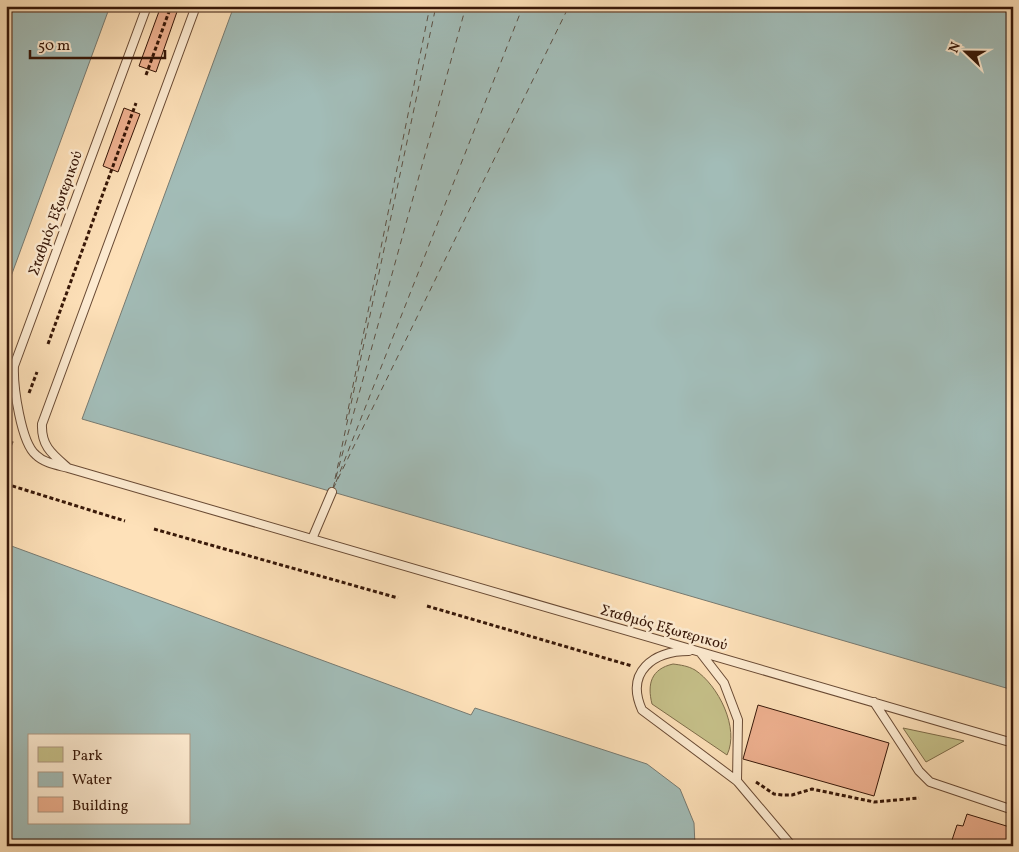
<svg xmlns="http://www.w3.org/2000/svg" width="1019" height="852" font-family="Vollkorn,serif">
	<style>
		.green { fill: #c6c18a; stroke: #7e6c49 }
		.water { fill: #a2bcb7; stroke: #777a71; fill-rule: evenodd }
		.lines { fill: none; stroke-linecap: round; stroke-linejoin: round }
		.ferry { stroke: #5c5145; stroke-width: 1; stroke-dasharray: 6 5; stroke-linecap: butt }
		.building { fill: #eeb08f; stroke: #371708 }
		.service-casing { stroke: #694a34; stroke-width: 10 }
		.path { stroke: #371708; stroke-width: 3; stroke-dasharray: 4 2.5; stroke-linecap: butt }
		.service { stroke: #feecd2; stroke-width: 8 }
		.labels { text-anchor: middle; stroke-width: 5; stroke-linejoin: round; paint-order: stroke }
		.street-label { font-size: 15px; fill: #371708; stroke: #feecd2 }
	</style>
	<rect width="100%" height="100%" fill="#fee1b9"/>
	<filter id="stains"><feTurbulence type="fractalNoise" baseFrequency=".004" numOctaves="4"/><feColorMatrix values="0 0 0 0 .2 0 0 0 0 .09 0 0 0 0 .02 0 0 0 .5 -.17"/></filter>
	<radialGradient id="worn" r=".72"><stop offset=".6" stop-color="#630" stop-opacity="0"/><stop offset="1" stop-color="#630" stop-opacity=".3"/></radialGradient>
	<path class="green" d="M673 664C681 665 688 666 695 670 718 685 740 728 727 755L652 704C647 684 651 669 673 664Z
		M903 728 960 740 964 741 926 762Z"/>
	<path class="water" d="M6 6H110L6 290Z
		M234 6H1013V690L82 419Z
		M6 544 471 715 475 708 647 764 680 789 694 823 695 846H6ZM29 736H189V823H29Z"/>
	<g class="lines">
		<path class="ferry" d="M346 420 430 6
			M335 479 436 6
			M336 482 523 6
			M333 488 466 6
			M333 489 569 6"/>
	</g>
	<path class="building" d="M161 6H179L156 72 139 66Z
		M124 108 140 114 118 172 103 166Z
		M758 705 889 743 874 796 743 759Z
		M967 814 1013 828V846H950L957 825 963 826Z"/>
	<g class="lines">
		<defs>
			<path id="service" d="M147 6 14 366C13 386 21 443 36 455 44 463 57 465 68 468 52 454 41 446 42 424L196 6
				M68 468 1013 743
				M312 539 332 492
				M689 651C653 651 625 672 642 710L737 781 792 846
				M700 652 724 683 738 720 737 781
				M874 702 919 771 930 782 1013 810"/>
		</defs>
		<use href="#service" class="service-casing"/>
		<path class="path" d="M146 75 171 6
			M48 344 136 103
			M29 393 37 372
			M6 457 13 439
			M6 484 125 521
			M154 529 398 598
			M427 606 632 666
			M756 782 774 794 783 795H792L812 789 874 802 919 798"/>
		<use href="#service" class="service"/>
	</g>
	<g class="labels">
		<g class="street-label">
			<text transform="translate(55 213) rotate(-70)" y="5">Σταθμός Εξωτερικού</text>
			<text transform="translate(664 627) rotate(16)" y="5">Σταθμός Εξωτερικού</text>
		</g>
	</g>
	<rect width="1019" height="852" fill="none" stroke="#fee1b9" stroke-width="25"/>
	<rect x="8" y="8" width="1004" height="837" fill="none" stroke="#371708" stroke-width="2.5"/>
	<rect x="12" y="12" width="994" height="827" fill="none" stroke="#371708"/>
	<rect x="28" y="734" width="162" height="90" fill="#feecd2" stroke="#ae9781"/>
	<rect x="38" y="747" width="25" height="15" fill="#c6c18a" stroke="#ae9781"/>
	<text x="72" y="760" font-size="15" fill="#371708">Park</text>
	<rect x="38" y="772" width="25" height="15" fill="#a2bcb7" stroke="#ae9781"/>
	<text x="72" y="784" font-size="15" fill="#371708">Water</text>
	<rect x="38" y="797" width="25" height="15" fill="#eeb08f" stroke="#ae9781"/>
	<text x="72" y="810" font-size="15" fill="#371708">Building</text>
	<g transform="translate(966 52) rotate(292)" stroke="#feecd2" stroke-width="4" paint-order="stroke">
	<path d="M0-4L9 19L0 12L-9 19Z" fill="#371708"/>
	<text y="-8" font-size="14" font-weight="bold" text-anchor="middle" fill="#371708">N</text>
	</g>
	<path d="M30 50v8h135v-8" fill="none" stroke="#371708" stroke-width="2.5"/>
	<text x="38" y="50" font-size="15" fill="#371708" stroke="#feecd2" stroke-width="4" paint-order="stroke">50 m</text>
	<rect width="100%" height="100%" filter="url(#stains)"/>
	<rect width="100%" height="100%" fill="url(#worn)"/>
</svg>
